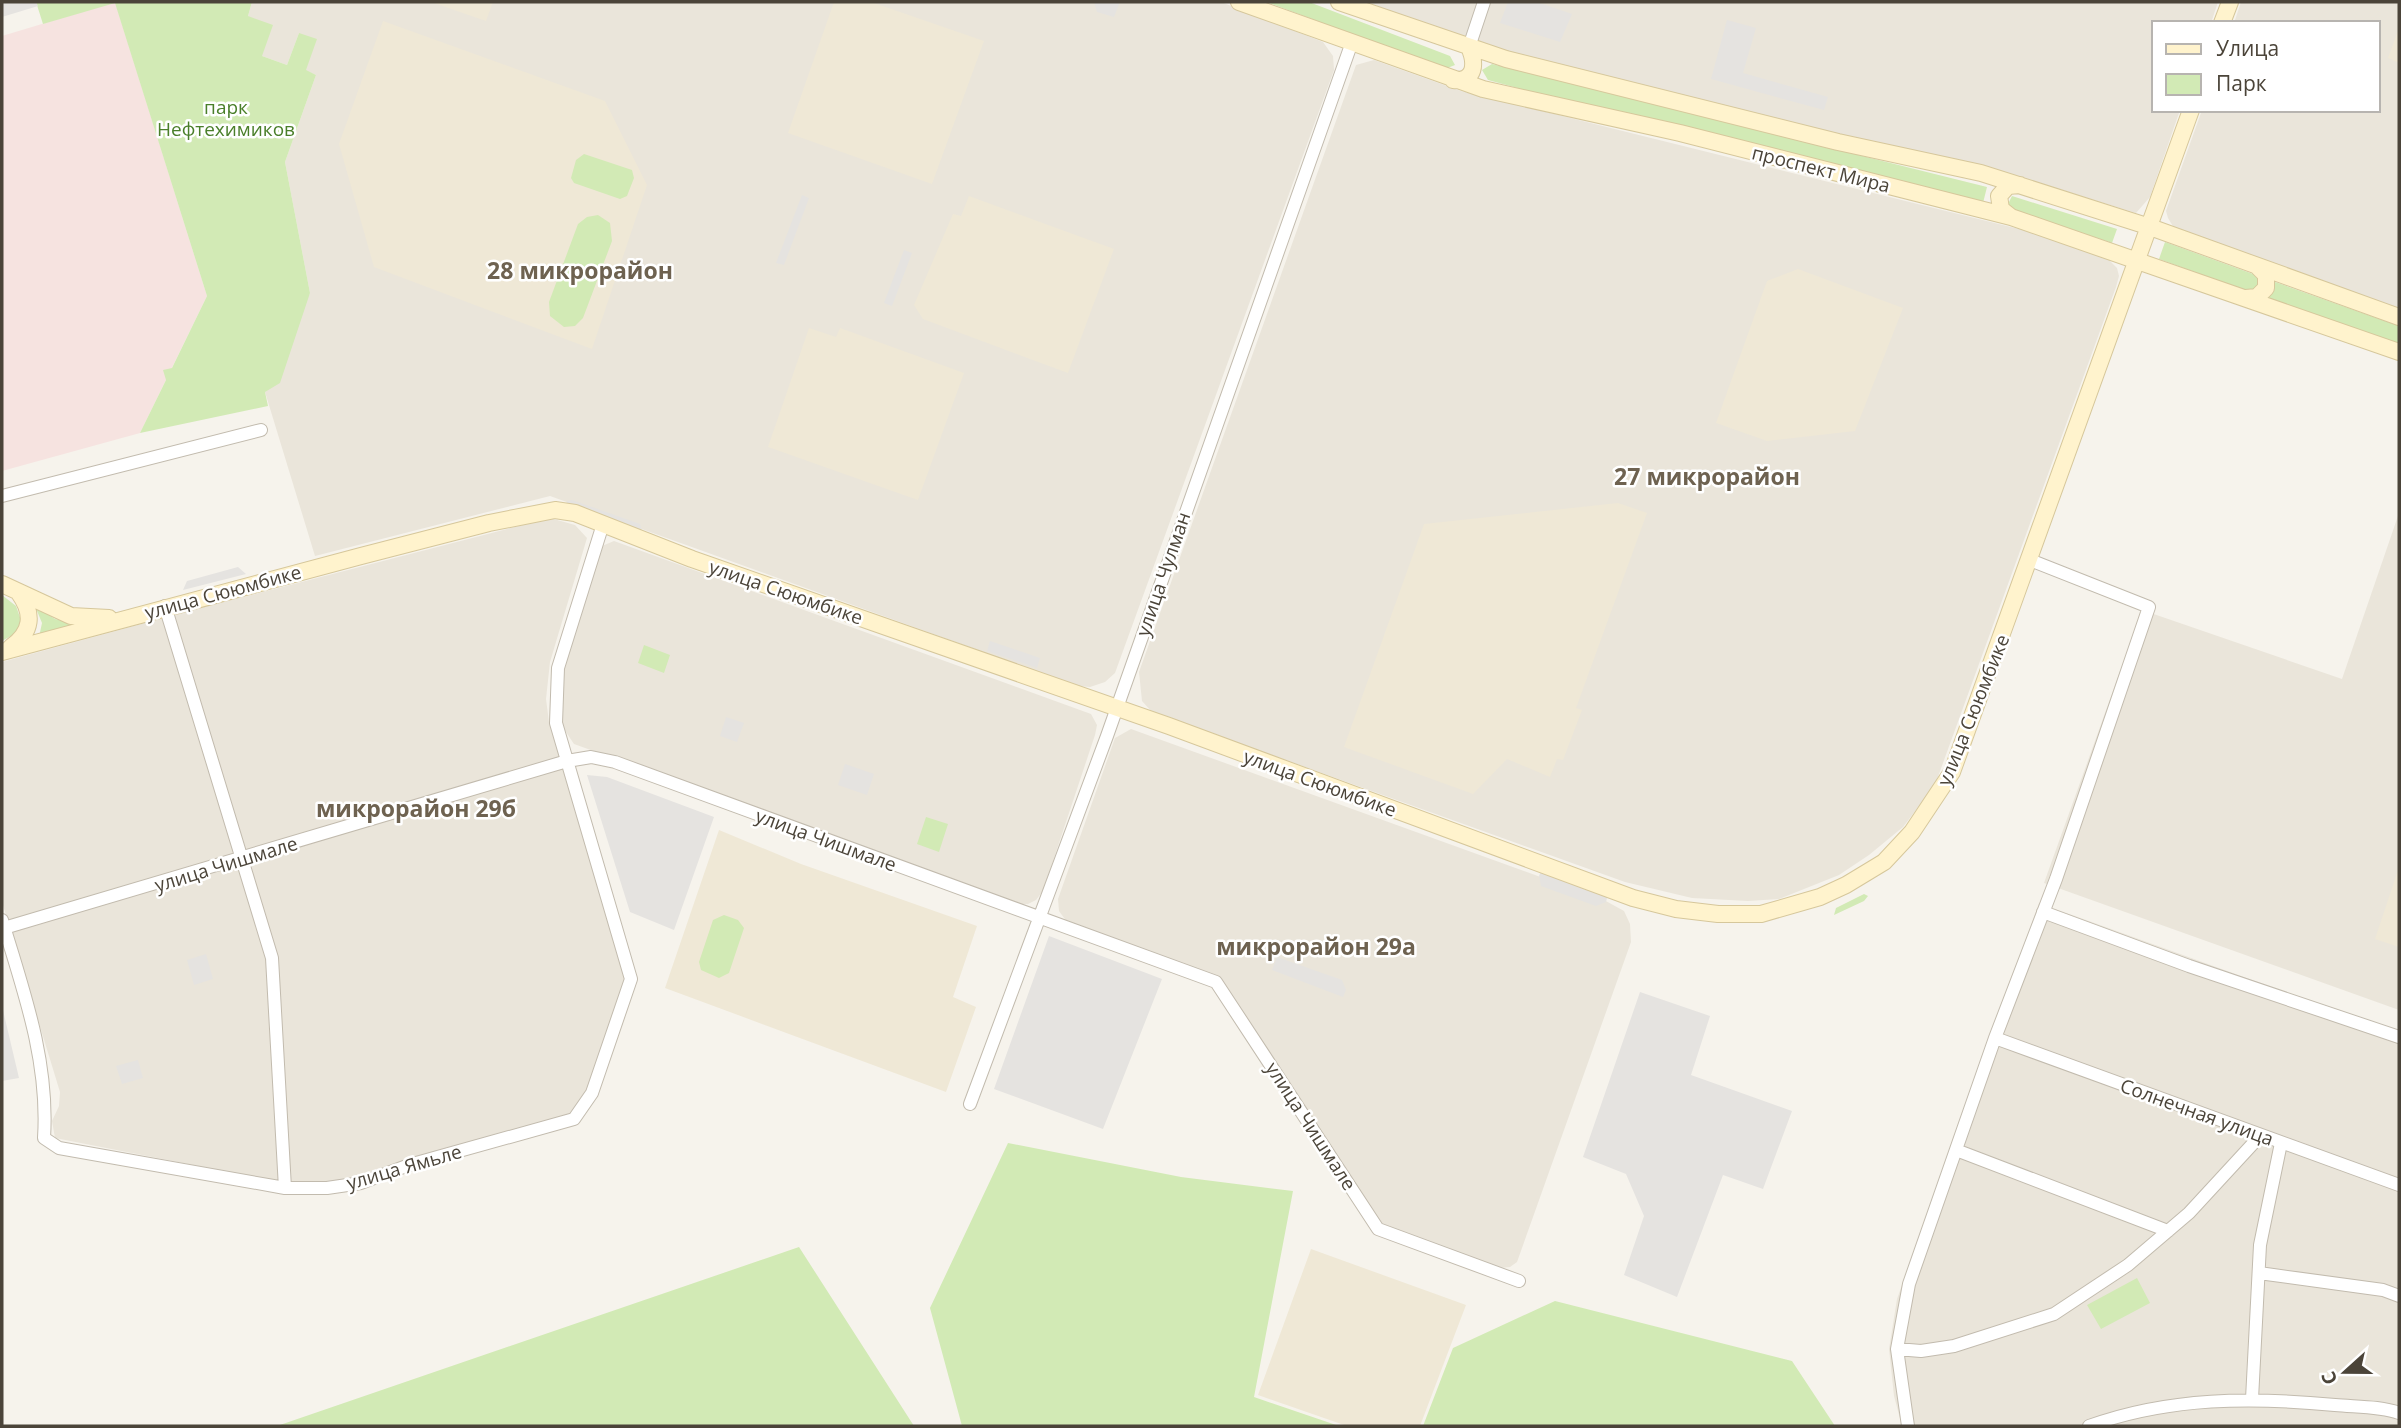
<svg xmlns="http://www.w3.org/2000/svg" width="2401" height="1428" font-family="'Open Sans',sans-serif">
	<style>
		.residential { fill: #eae5da }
		.education { fill: #efe8d6 }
		.medical { fill: #f6e3e0 }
		.green { fill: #d2eab5 }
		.parking { fill: #e5e3e0 }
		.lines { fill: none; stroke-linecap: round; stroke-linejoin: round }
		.street-casing { stroke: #c2bbae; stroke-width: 14 }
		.secondary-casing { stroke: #d6c79b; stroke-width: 18 }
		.street { stroke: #fff; stroke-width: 12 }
		.secondary { stroke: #fff3cd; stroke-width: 16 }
		.labels { text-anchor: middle; stroke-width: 5; stroke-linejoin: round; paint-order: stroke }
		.park-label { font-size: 19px; fill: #4a7f2a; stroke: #fff }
		.street-label { font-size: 19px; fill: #4b4439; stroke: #fff }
		.quarter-label { font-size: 23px; font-weight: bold; fill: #6e6250; stroke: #fff }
	</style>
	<rect width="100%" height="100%" fill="#f6f3ec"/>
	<path class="residential" d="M252 2H1221L1323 42 1333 56 1334 70 1115 673 1105 682 1090 687 1078 686 550 496 315 556 265 392 310 293 285 162 316 75 306 71 299 33 287 65 262 56 248 16Z
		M1366 2H2218L2211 23H2154V110H2180L2150 197 2136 213 2039 183 1505 52Z
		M2241 2H2399V310L2174 228 2168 218 2166 211 2202 110H2378V23H2234Z
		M1374 60 1461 91 2019 229 2106 257 2117 268 2119 276 2116 287 1935 785 1903 827 1869 855 1839 875 1779 899 1748 901 1692 898 1625 882 1152 712 1142 701 1139 672 1356 65Z
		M2399 513V1010L2044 883 2142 610 2342 679Z
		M550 518 575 525 587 538 550 662 546 699 549 722 626 979 582 1114 325 1187 270 1180 55 1138 52 1121 59 1106 60 1092 2 902V662L193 610Z
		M614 541 1091 714 1097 725 1095 735 1043 891 1036 900 1028 904H1018L574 744 562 726V677L602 546Z
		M1131 729 1604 900 1624 911 1630 924 1631 942 1517 1262 1510 1267 1500 1268 1380 1223 1222 981 1067 922 1059 911 1058 899 1115 738Z
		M2039 903 2399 1033V1426H1902L1894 1396 1889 1349 1897 1299Z"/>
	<path class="education" d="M431 2H493L486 21Z
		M834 2H871L984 41 932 184 788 133Z
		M383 21 605 101 647 185 592 349 374 267 339 144Z
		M2399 28V63L2388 58Z
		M969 196 1114 249 1068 373 923 319 914 305 953 214 961 216Z
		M1798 269 1903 308 1855 431 1767 441 1716 423 1767 281Z
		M809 328 836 337 840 328 964 373 918 500 768 447Z
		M1618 503 1647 513 1576 708 1582 710 1563 760 1557 759 1550 777 1507 759 1473 794 1344 747 1424 524Z
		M719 830 801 864 977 926 953 997 976 1007 946 1092 665 988Z
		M2399 867V947L2375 939Z
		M1311 1249 1466 1305 1420 1426H1347L1258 1395Z"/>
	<path class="medical" d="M115 2 207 296 140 433 2 471V36Z"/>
	<path class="green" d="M36 2H252L248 16 273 25 262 56 287 65 299 33 317 39 306 70 316 75 285 162 310 293 280 383 265 392 268 406 140 433 166 380 163 370 172 368 207 296 115 3 43 24Z
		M1267 2H1309L1450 56 1455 65 1445 69Z
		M1492 64 1987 187 1983 203 1821 169 1488 80 1482 70Z
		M584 154 632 170 634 178 627 196 620 199 574 183 571 178 576 160Z
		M2012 196 2117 229 2112 243 2012 209 2008 204Z
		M598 215 610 223 612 241 583 318 575 326 564 327 550 316 549 302 578 224 587 217Z
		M2165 242 2253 274 2258 279V285L2254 290 2247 291 2159 259Z
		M2275 282 2399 326V344L2269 298Z
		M2 595 16 606 22 623 16 633 2 641Z
		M35 606 55 619 79 625 39 637 42 623Z
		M644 645 670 655 664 673 638 663Z
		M926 817 948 824 939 852 917 844Z
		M1864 894 1868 896 1864 901 1834 915 1836 908Z
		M724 915 738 920 744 928 729 973 719 978 701 970 699 962 713 920Z
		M1008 1143 1181 1177 1293 1191 1254 1397 1339 1426H962L930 1308Z
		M799 1247 914 1426H277Z
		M2137 1278 2150 1303 2101 1329 2087 1305Z
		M1555 1301 1792 1361 1835 1426H1423L1453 1348Z"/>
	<path class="parking" d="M2 2H36L38 6 2 17Z
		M1094 2H1120L1114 17 1097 12Z
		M1508 2H1537L1572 14 1560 42 1500 23Z
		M1727 20 1756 28 1743 73 1828 97 1824 110 1711 79Z
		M802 195 809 198 784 265 776 263Z
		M904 250 912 253 892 306 884 303Z
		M572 500 640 524 643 534 566 505 567 501Z
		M238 567 246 574 183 590 187 581Z
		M990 641 1040 658 1037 668 987 651Z
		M726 717 744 723 737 742 720 736Z
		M845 764 874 774 867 795 838 785Z
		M587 775 607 777 714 817 674 930 630 912Z
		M1541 871 1608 894 1606 902 1596 906 1541 886 1539 876Z
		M1049 936 1162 979 1103 1129 994 1089Z
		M206 954 213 979 194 985 187 960Z
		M1277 957 1342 980 1346 990 1343 997 1272 970Z
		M1640 992 1710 1016 1691 1075 1792 1111 1763 1189 1723 1175 1677 1297 1624 1275 1644 1216 1626 1174 1583 1157Z
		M2 1006 19 1078 2 1081Z
		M138 1060 143 1078 122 1084 116 1066Z"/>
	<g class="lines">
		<defs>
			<path id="street" d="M1469 47 1484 2
				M2 496 261 430
				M165 606 272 958 285 1188
				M2043 912 2189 966 2399 1037
				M2 920C24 992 49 1062 44 1138L59 1148 285 1188H327L361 1183 409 1165 574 1119 592 1093 631 979 556 723 558 668 603 524
				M4 928 567 761 591 757 615 762 1216 982 1378 1229 1519 1281
				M1995 1038 2399 1185
				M970 1104 1107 736 1352 42
				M1956 1150 2168 1231
				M2259 1273 2383 1290 2399 1296
				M1897 1349 1921 1351 1954 1346 2054 1314 2128 1265 2189 1213 2260 1136
				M2252 1399 2260 1245 2281 1143
				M1908 1426 1897 1349 1909 1284 1995 1038 2056 879 2149 607 2030 560
				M2089 1426C2169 1397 2252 1397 2335 1405 2356 1407 2380 1406 2399 1413"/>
			<path id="secondary" d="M1239 2 1483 89 1680 133 2011 217 2399 352
				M1339 2 1506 59 1838 142 1981 173 2150 227 2399 317
				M2222 23 2230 2
				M1453 80C1476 82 1476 63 1469 47
				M2011 217 2001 209 1999 196 2008 186 2020 185
				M2246 298 2257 297 2266 288V275L2257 266
				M2 584 71 616 109 618
				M11 647C32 632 34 614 19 593
				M2 652 361 556 489 523 555 510 575 513 692 559 1169 726 1633 898 1676 909 1718 914H1761L1820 897 1846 885 1884 862 1912 832 1952 772 2191 110"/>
		</defs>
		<use href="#street" class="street-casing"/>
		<use href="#secondary" class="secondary-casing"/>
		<use href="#street" class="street"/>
		<use href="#secondary" class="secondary"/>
	</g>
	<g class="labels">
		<g class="park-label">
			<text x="226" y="114">парк<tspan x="226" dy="22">Нефтехимиков</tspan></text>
		</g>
		<g class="street-label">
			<text transform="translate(1821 169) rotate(14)" y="7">проспект Мира</text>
			<text transform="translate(1163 574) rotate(-71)" y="7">улица Чулман</text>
			<text transform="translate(223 592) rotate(-15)" y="7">улица Сююмбике</text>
			<text transform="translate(786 592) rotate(19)" y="7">улица Сююмбике</text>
			<text transform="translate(1973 710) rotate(-68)" y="7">улица Сююмбике</text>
			<text transform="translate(1320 783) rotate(20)" y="7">улица Сююмбике</text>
			<text transform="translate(826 840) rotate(20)" y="7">улица Чишмале</text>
			<text transform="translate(226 864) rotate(-17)" y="7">улица Чишмале</text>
			<text transform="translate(2197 1112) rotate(20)" y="7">Солнечная улица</text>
			<text transform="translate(1311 1126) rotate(57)" y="7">улица Чишмале</text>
			<text transform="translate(404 1167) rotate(-16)" y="7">улица Ямьле</text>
		</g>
		<g class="quarter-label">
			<text x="580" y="279">28 микрорайон</text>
			<text x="1707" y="485">27 микрорайон</text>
			<text x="416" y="817">микрорайон 29б</text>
			<text x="1316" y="955">микрорайон 29а</text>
		</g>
	</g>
	<rect width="2401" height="1428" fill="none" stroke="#4b4439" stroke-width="7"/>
	<rect x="2152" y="21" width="228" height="91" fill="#ffffff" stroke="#b7b4b0" stroke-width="2"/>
	<rect x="2166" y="44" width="35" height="10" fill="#fff3cd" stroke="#b7b4b0" stroke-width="2"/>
	<text x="2216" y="56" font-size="21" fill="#4b4439">Улица</text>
	<rect x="2166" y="74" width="35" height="21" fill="#d2eab5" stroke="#b7b4b0" stroke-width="2"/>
	<text x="2216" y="91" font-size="21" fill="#4b4439">Парк</text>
	<g transform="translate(2345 1372) rotate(249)" stroke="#ffffff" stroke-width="5" paint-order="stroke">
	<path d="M0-5L12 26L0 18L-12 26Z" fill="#4b4439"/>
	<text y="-10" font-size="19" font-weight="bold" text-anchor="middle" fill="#4b4439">С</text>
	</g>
</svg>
